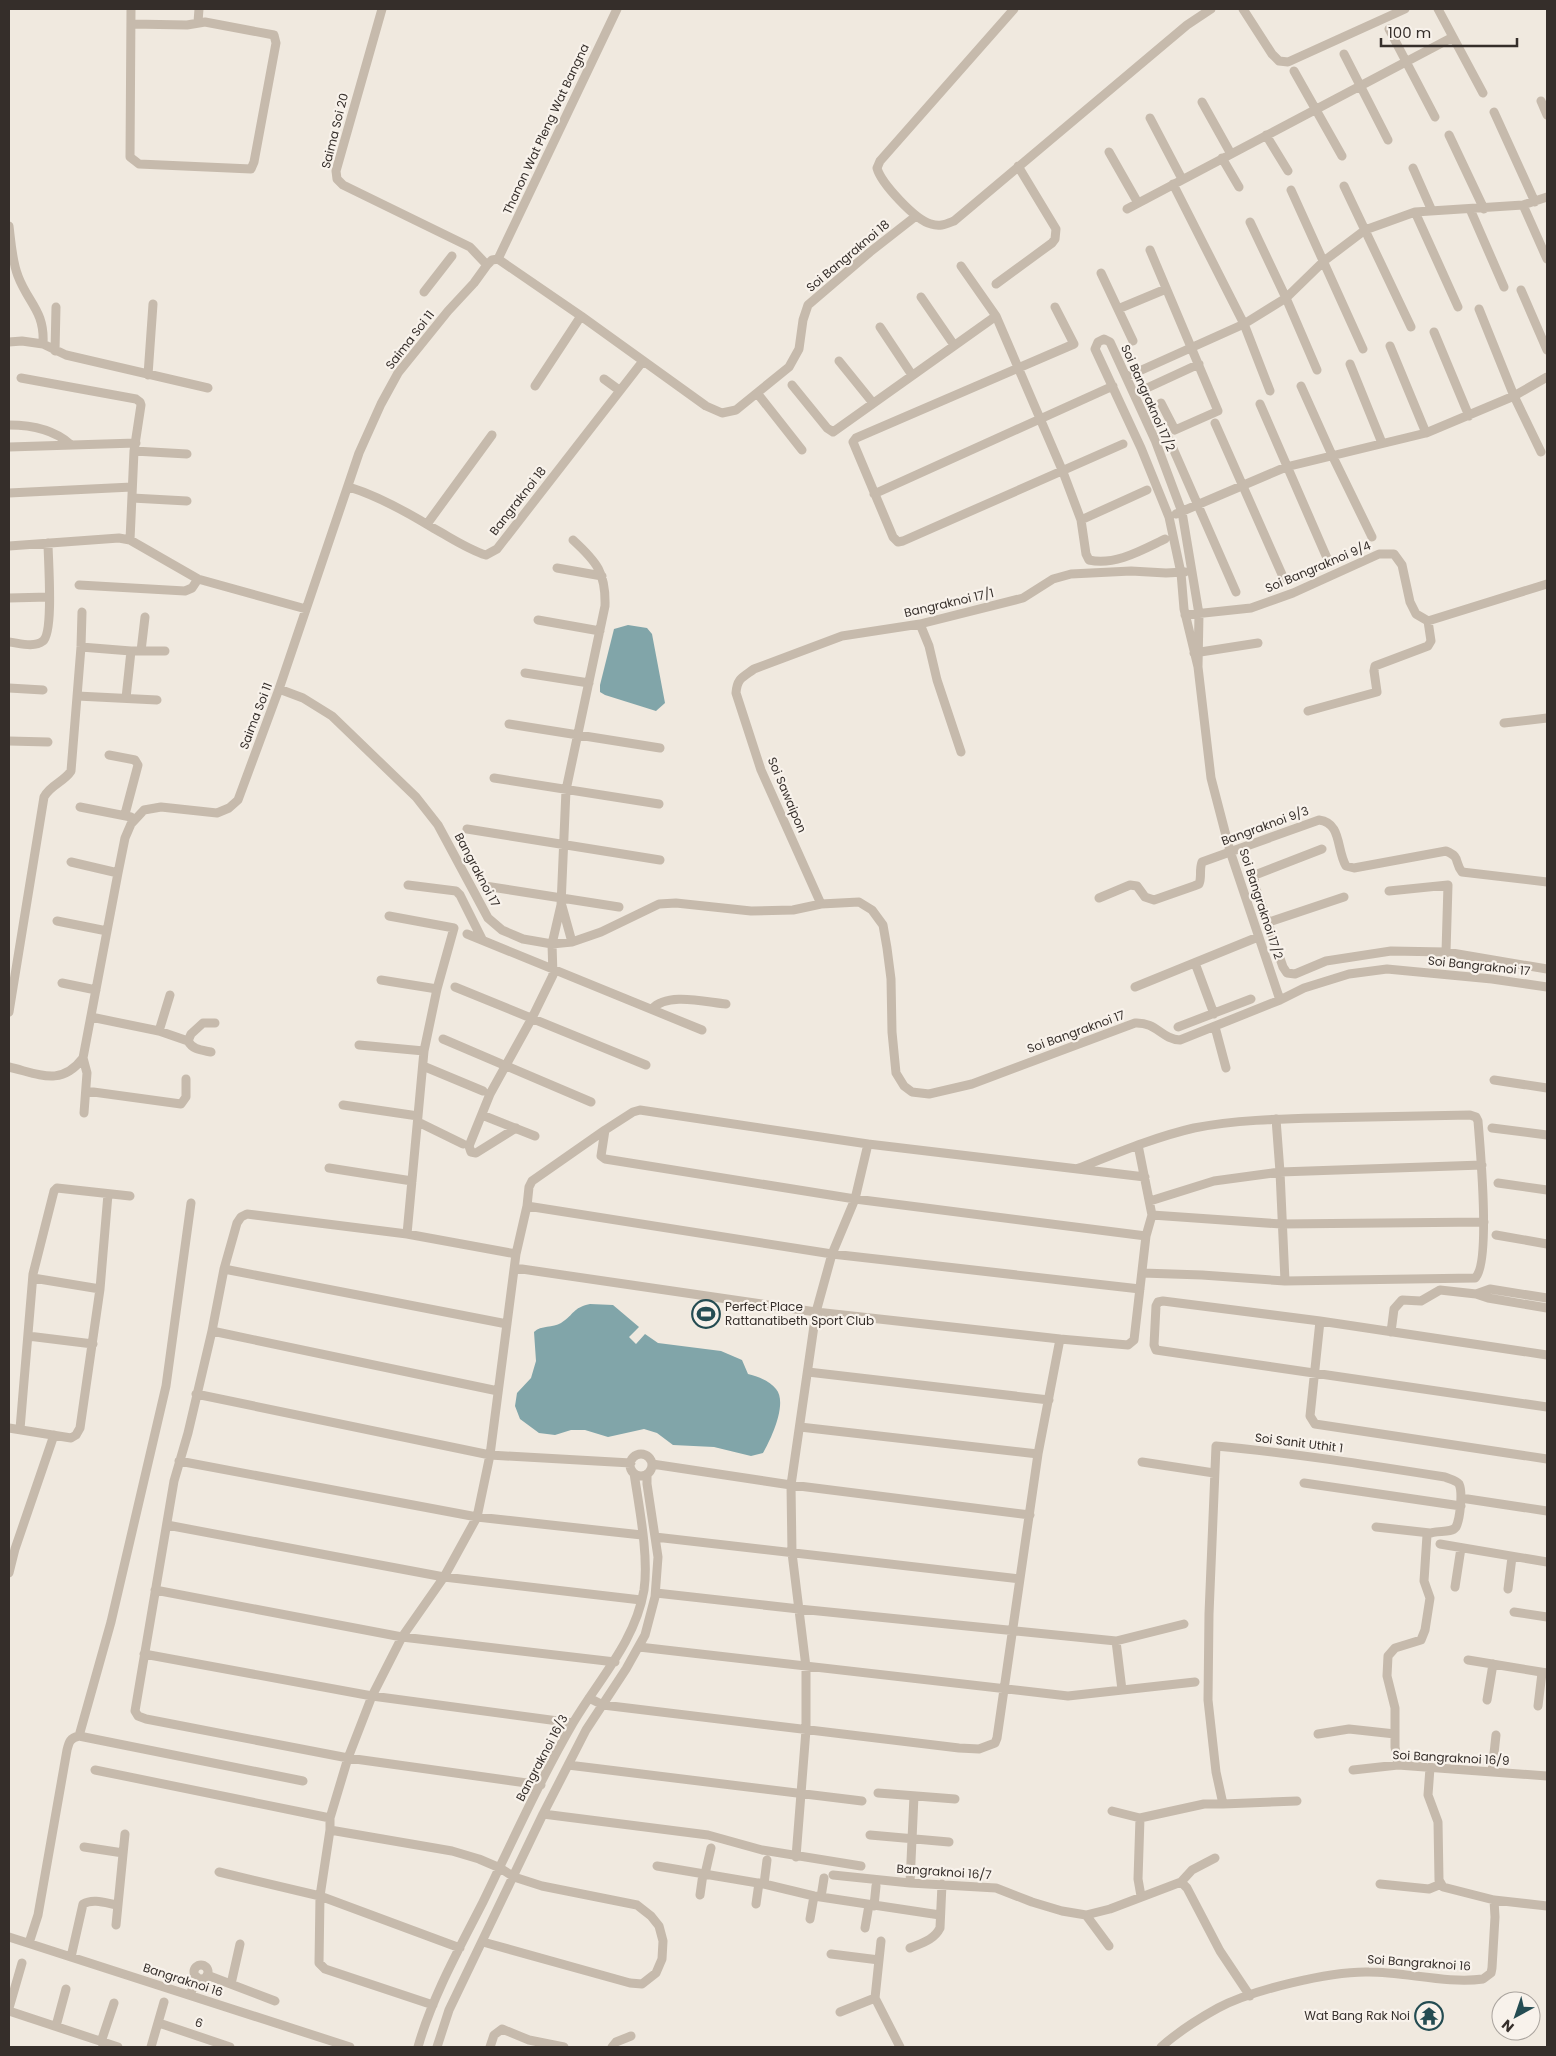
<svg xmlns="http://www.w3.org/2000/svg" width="1556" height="2056" font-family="Poppins,sans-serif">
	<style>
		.water { fill: #81a5a9 }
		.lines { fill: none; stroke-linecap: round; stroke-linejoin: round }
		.street { stroke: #c6baac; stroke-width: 9 }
		.labels { text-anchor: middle; stroke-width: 4.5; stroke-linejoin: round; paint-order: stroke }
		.street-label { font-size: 12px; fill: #352e2a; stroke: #f8f2eb }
		.poi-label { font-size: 12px; fill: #352e2a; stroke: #f8f2eb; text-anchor: start }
	</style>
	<rect width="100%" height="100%" fill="#f0e9df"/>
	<path class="water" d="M628 625 647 628 652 634 665 703 656 711 605 695 600 692V685L614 629Z
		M590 1304 613 1305 639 1327 629 1337 636 1344 645 1334 658 1343 721 1351 742 1360 748 1374C757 1376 770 1381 776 1389 788 1403 771 1439 763 1453L751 1456 714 1447 673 1445 657 1433 644 1429 608 1437 585 1430H571L555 1435 539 1433 520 1419 515 1406 517 1393 531 1378 536 1361 534 1332C541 1325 553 1328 561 1323 575 1314 572 1308 590 1304Z"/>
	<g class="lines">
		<path class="street" d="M131 9 130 157 139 164 251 169 254 162 276 43 274 35 205 22 187 25 132 24
			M382 9 336 171 337 179 343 185 470 247 487 265
			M1014 9 880 161 877 168C881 183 915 220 931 224 940 227 946 224 954 221L1187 25 1211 9
			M1243 9 1272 54 1279 61 1288 62 1405 9
			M1438 9 1483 93
			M198 22 199 9
			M1389 29 1435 117
			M1344 54 1388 140
			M1294 71 1342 156
			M1541 101 1547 115
			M1202 102 1231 154
			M1494 112 1535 202
			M1150 118 1182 179
			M1266 135 1288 171
			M1449 135 1484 209
			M1109 152 1138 203
			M1222 158 1239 187
			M1413 168 1432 211
			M1173 184 1244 324 1270 391
			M1344 186 1411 327
			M1291 190 1363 349
			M1523 205 1547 259
			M1127 209 1453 37
			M1470 209 1504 287
			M1415 212 1458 307
			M1250 222 1286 298 1317 370
			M9 226C11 242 12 261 18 276 28 303 45 311 43 344L66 355 208 388
			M1150 250 1218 411 1175 430 1161 403
			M498 259 581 316 706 406 722 413 736 410 789 367 799 349 803 320 808 305 870 252 916 216
			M498 259 617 9
			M961 266 996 316 1063 472 1081 520 1086 554 1089 560C1115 566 1142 550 1165 539
			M1101 273 1133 341
			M996 284 1052 243 1055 239 1056 229 1018 166
			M1521 290 1547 350
			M424 292 452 256
			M921 297 954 345
			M1055 307 1074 344 856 438 853 442 893 537 898 542 903 541 1123 444
			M1118 309 1166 289
			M1479 309 1514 396 1541 452
			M880 327 912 375
			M1434 332 1469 416
			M9 342 22 341 43 344
			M1390 346 1426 433
			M55 351 56 307
			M839 361 873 403
			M1350 364 1382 443
			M148 375 153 304
			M1126 377 1244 324 1286 298 1324 261 1365 230 1415 212 1523 205 1547 197
			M21 378 136 399 140 402 141 405 134 451 130 540
			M604 379 619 390
			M792 385 827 428 833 432 996 316
			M535 386 581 316
			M1301 386 1332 455 1372 537
			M757 393 802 450
			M1134 394 1199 364
			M1260 404 1327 558
			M1215 423 1284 579
			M9 425C31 425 53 429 70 444
			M1168 437 1236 592
			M9 447 136 443
			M134 451 187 454
			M349 487C378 496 407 512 433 528 450 537 467 549 486 555L497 549 643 361
			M9 493 132 487
			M874 494 1113 386
			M132 498 187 501
			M1176 514 1286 467 1426 433 1514 396 1547 377
			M1081 520 1147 490
			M427 524 492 435
			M9 546 119 538 130 540 198 579 306 609
			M557 568 602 576
			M79 585 185 591 192 588 198 579
			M9 598 49 597
			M1185 615 1251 608 1293 593 1379 554H1394L1402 565 1410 602 1416 614 1428 621 1547 584
			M538 620 600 631
			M920 624 929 646 937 680 961 752
			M9 642C19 643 34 648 43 641 54 632 48 559 48 543
			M81 647 131 651H165
			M141 651 145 617
			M1194 653 1258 643
			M1198 667 1184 609 1181 573 1169 517 1141 448 1095 349 1098 342 1104 339 1110 342 1155 440 1182 512 1199 614 1198 667 1211 778 1230 851 1280 1000
			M525 673 589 683
			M9 688 43 690
			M279 689 303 698 332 716 416 797 438 825 488 918 502 930 523 939 552 944 572 942 601 932 659 904 676 903 751 911 793 910 821 904 859 902 872 910 883 925 887 948 891 979 892 1032 896 1073 904 1086 912 1092 929 1094 972 1084 1135 1023C1157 1022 1161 1039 1180 1040L1280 1000 1304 988 1349 974 1387 969 1492 979 1547 987
			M77 696 157 700
			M126 698 131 651
			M1308 711 1377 692 1374 671 1375 666 1428 646 1431 641 1428 621
			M1504 723 1547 718
			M509 724 660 748
			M9 741 48 742
			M109 755 135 760 138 765 125 814
			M494 778 659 804
			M80 807 131 817
			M467 829 660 860
			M1322 849 1255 875 1254 883 1283 967 1287 973 1295 974 1326 961 1391 951 1446 952 1547 969
			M71 862 118 873
			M408 885 456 891 460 895 482 939
			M485 886 619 907
			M1389 891 1448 885 1446 952
			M1099 898 1130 885 1137 886 1145 897 1154 900 1194 886 1199 884C1202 877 1199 870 1202 862L1319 820C1342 823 1336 849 1346 866L1354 868 1446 851C1461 857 1454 862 1462 872L1547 882
			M821 904 761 770 736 693C737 678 743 677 754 669L842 636 920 624 1023 598 1053 579 1071 574 1131 571 1166 573 1185 572
			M562 906 572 942
			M389 916 454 928 437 989 424 1051 407 1234
			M57 921 107 931
			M1269 922 1344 897
			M467 934 702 1030
			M1195 963 1214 1014
			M381 980 437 989
			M62 983 96 990
			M455 987 646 1065
			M1135 987 1258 937
			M652 1009C667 992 705 1002 726 1004
			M9 1012 44 797C50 785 64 782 71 771L81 647 82 612
			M91 1017 159 1031 188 1041 191 1034 203 1023H215
			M1178 1027 1251 999
			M1215 1027 1226 1068
			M159 1031 170 995
			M443 1039 591 1102
			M188 1041C193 1050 201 1050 211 1052
			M359 1045 424 1051
			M83 1058 87 1073 84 1113
			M423 1066 483 1091
			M9 1067C39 1074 61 1087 83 1058L118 873 125 838 131 824 144 810 161 807 217 813 229 808 238 800 279 689 359 453 381 404 398 373 448 311 474 283 487 265 492 260 498 259
			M1494 1080 1547 1088
			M86 1091 181 1104 186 1097V1079
			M343 1105 418 1116
			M482 1115 535 1136
			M1276 1119 1280 1172 1285 1281
			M418 1122 463 1144
			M516 1128 476 1153 471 1152 469 1146 490 1094 532 1018 553 975 552 944 561 905 566 790 605 606C606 573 597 562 573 540
			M1492 1128 1547 1135
			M605 1130 601 1156 605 1159 855 1199 1146 1236
			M329 1168 412 1181
			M1079 1168C1117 1153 1155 1137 1194 1128 1235 1120 1277 1119 1319 1118 1369 1117 1420 1116 1470 1115L1476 1117 1478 1121C1480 1146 1491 1264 1475 1278L1285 1281 1202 1275 1142 1273
			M1498 1183 1547 1190
			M1150 1201 1214 1181 1280 1172 1482 1165
			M527 1206 832 1254 1140 1289
			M1152 1215 1281 1224 1484 1222
			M1496 1235 1547 1244
			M516 1254 407 1234 247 1214 241 1217 237 1223 224 1269 212 1331 188 1433 174 1481 135 1711 138 1716 146 1719 348 1758 541 1785
			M515 1268 816 1312 1060 1339
			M224 1269 507 1324
			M33 1278 100 1289
			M1476 1294 1490 1289 1547 1298
			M1320 1321 1310 1416 1315 1424 1547 1459
			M212 1331 498 1391
			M1391 1332 1394 1309 1402 1300 1421 1301 1440 1290 1476 1294 1488 1298 1547 1308
			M28 1336 93 1344
			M1547 1355 1320 1321 1163 1301 1158 1302 1156 1306 1154 1345 1156 1350 1547 1407
			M808 1372 1049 1400
			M196 1394 490 1455 631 1463
			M800 1427 1038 1454
			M9 1428 71 1438 76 1435 80 1428 100 1289 108 1194
			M20 1429 33 1274 54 1191 57 1188 130 1196
			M630 1465a11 11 0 1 1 22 0a11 11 0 1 1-22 0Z
			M179 1461 477 1517 642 1535
			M1142 1462 1214 1473
			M652 1464 791 1485 1030 1515
			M1304 1483 1461 1506
			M1461 1498 1547 1511
			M167 1525 444 1577 641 1600
			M1376 1527 1430 1533
			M655 1537 1020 1579
			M1440 1544 1547 1562
			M9 1573 15 1549 54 1435
			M1455 1587 1461 1548
			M1508 1589 1512 1557
			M155 1590 402 1637 615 1662
			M656 1593 799 1609 1116 1641 1184 1624
			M1514 1612 1547 1617
			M1116 1641 1122 1690
			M639 1647 1068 1696 1195 1682
			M144 1654 372 1696 573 1723
			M1468 1660 1547 1673
			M589 1698 603 1705 959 1748 979 1749 995 1743 997 1738 1038 1454 1060 1339 1128 1345 1134 1340 1146 1236 1152 1215 1138 1145
			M1487 1700 1493 1664
			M1538 1706 1542 1673
			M1318 1734 1349 1729 1395 1734
			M79 1736 111 1622 166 1386 191 1203
			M568 1765 862 1801
			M1430 1768 1428 1795 1438 1822 1439 1880 1443 1887 1494 1900 1547 1906
			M95 1770 330 1818
			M1353 1770 1398 1765 1547 1776
			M1492 1772 1496 1735
			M878 1793 955 1799
			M1223 1804 1297 1801
			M1112 1811 1140 1818
			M543 1814 708 1835 762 1850 861 1866
			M330 1830 452 1851 479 1859 500 1868 514 1877 542 1886 637 1905 651 1916 659 1926 663 1941 662 1959 656 1973 642 1984 630 1983 483 1942
			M870 1835 949 1842
			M84 1847 123 1853
			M796 1857 806 1730V1667L792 1553 791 1485 816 1312 832 1254 855 1199 868 1144
			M657 1866 764 1884 814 1896 940 1915
			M219 1872 320 1896 460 1948
			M705 1874 711 1848
			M833 1875 910 1883 996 1888 1032 1902 1062 1911 1086 1915 1110 1909 1181 1882 1187 1888 1220 1951 1250 1996
			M1181 1882 1192 1870 1215 1858
			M910 1883 914 1796
			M764 1884 767 1860
			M1380 1884 1429 1889 1441 1884
			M700 1895 703 1874
			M1141 1896 1138 1879 1140 1818 1204 1804H1223L1216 1772 1208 1700 1209 1614 1216 1446C1293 1453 1369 1465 1445 1477 1449 1479 1456 1480 1459 1484 1463 1492 1460 1519 1456 1527 1450 1535 1435 1528 1427 1535L1424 1581 1430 1598 1425 1630 1421 1640 1395 1648 1388 1656 1387 1676 1395 1708V1747L1398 1765
			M821 1897 824 1878
			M756 1904 759 1883
			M874 1906 876 1886
			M1086 1915 1109 1946
			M810 1919 814 1896
			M116 1925 125 1834
			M865 1928 869 1905
			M9 1937 350 2047
			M881 1941 875 1998 900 2047
			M29 1943 38 1915 67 1750C69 1742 70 1738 79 1736L303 1781
			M910 1948C922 1943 934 1940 940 1928L942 1884
			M831 1954 879 1960
			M71 1957 83 1904C93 1898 106 1903 117 1905
			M194 1972a7 7 0 1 1 14 0a7 7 0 1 1-14 0Z
			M207 1975 275 2001
			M231 1984 240 1944
			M190 1995 197 1977
			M433 2005 325 1969 319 1963 320 1896 330 1830V1818L348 1758 372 1696 402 1637 444 1577 477 1517 490 1455 516 1254 527 1206 529 1187 532 1181 605 1130 633 1112 640 1110 868 1144 1145 1177
			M9 2008 22 1963
			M9 2011 118 2047
			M840 2012 875 1998
			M159 2023 230 2047
			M56 2026 66 1989
			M101 2042 114 2003
			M151 2047 164 2002
			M418 2047C432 1997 459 1949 483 1902 512 1842 540 1780 573 1723 599 1679 635 1642 644 1590 649 1556 639 1507 634 1473
			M437 2047 449 2010 543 1814 586 1730 626 1669 645 1635 655 1597 658 1557 647 1484V1474
			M490 2047 494 2035 502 2029 529 2040 564 2047
			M612 2047 616 2042 631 2036
			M1161 2047C1178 2032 1198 2019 1218 2008 1252 1990 1330 1971 1369 1972 1405 1972 1448 1984 1483 1979L1491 1973 1492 1968 1495 1917 1494 1900"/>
	</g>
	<defs>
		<symbol id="stadium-ring" viewBox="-11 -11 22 22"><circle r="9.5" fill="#f8f2eb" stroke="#244c52" stroke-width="1.5"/><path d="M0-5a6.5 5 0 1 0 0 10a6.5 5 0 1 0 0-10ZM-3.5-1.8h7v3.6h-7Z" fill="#244c52"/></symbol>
		<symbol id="temple-ring" viewBox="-11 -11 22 22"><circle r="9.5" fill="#f8f2eb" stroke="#244c52" stroke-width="1.5"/><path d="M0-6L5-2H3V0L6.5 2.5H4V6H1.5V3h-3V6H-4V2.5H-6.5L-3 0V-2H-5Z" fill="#244c52"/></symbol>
	</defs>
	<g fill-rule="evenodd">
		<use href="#stadium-ring" x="690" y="1298" width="32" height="32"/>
		<use href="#temple-ring" x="1413" y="2000" width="32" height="32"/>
	</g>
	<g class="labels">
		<g class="street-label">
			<text transform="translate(546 129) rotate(-65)" y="4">Thanon Wat Pleng Wat Bangna</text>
			<text transform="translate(335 131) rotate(-76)" y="4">Saima Soi 20</text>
			<text transform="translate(848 256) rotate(-40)" y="4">Soi Bangraknoi 18</text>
			<text transform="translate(410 340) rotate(-52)" y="4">Saima Soi 11</text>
			<text transform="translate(1148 398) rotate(66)" y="4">Soi Bangraknoi 17/2</text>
			<text transform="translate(518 501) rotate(-52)" y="4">Bangraknoi 18</text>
			<text transform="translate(1318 567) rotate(-23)" y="4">Soi Bangraknoi 9/4</text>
			<text transform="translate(949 603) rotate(-13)" y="4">Bangraknoi 17/1</text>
			<text transform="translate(256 716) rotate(-69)" y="4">Saima Soi 11</text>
			<text transform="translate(787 795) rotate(67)" y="4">Soi Sawaipon</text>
			<text transform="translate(1265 826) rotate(-20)" y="4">Bangraknoi 9/3</text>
			<text transform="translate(477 870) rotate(62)" y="4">Bangraknoi 17</text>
			<text transform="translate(1261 904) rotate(72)" y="4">Soi Bangraknoi 17/2</text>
			<text transform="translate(1479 966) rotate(6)" y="4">Soi Bangraknoi 17</text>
			<text transform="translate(1076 1032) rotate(-20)" y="4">Soi Bangraknoi 17</text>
			<text transform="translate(1299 1443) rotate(7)" y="4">Soi Sanit Uthit 1</text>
			<text transform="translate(542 1758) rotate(-62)" y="4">Bangraknoi 16/3</text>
			<text transform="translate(1451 1758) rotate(3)" y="4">Soi Bangraknoi 16/9</text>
			<text transform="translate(944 1872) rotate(4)" y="4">Bangraknoi 16/7</text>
			<text transform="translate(1419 1963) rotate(4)" y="4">Soi Bangraknoi 16</text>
			<text transform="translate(183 1980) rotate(18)" y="4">Bangraknoi 16</text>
			<text transform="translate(199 2023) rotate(19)" y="4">6</text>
		</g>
		<g class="poi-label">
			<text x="725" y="1311">Perfect Place<tspan x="725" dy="14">Rattanatibeth Sport Club</tspan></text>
			<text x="1410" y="2020" text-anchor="end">Wat Bang Rak Noi</text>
		</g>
	</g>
	<rect width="1556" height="2056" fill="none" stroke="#352e2a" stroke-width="20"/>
	<g transform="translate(1516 2016) rotate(220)"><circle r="24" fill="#f8f2eb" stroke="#aaa49e"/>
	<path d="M0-4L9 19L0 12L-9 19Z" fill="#244c52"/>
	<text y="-8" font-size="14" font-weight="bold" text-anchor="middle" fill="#352e2a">N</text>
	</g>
	<path d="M1381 38v8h136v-8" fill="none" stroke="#352e2a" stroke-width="2.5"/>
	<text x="1388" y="38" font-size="15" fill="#352e2a" stroke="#f8f2eb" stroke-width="4" paint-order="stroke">100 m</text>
</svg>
